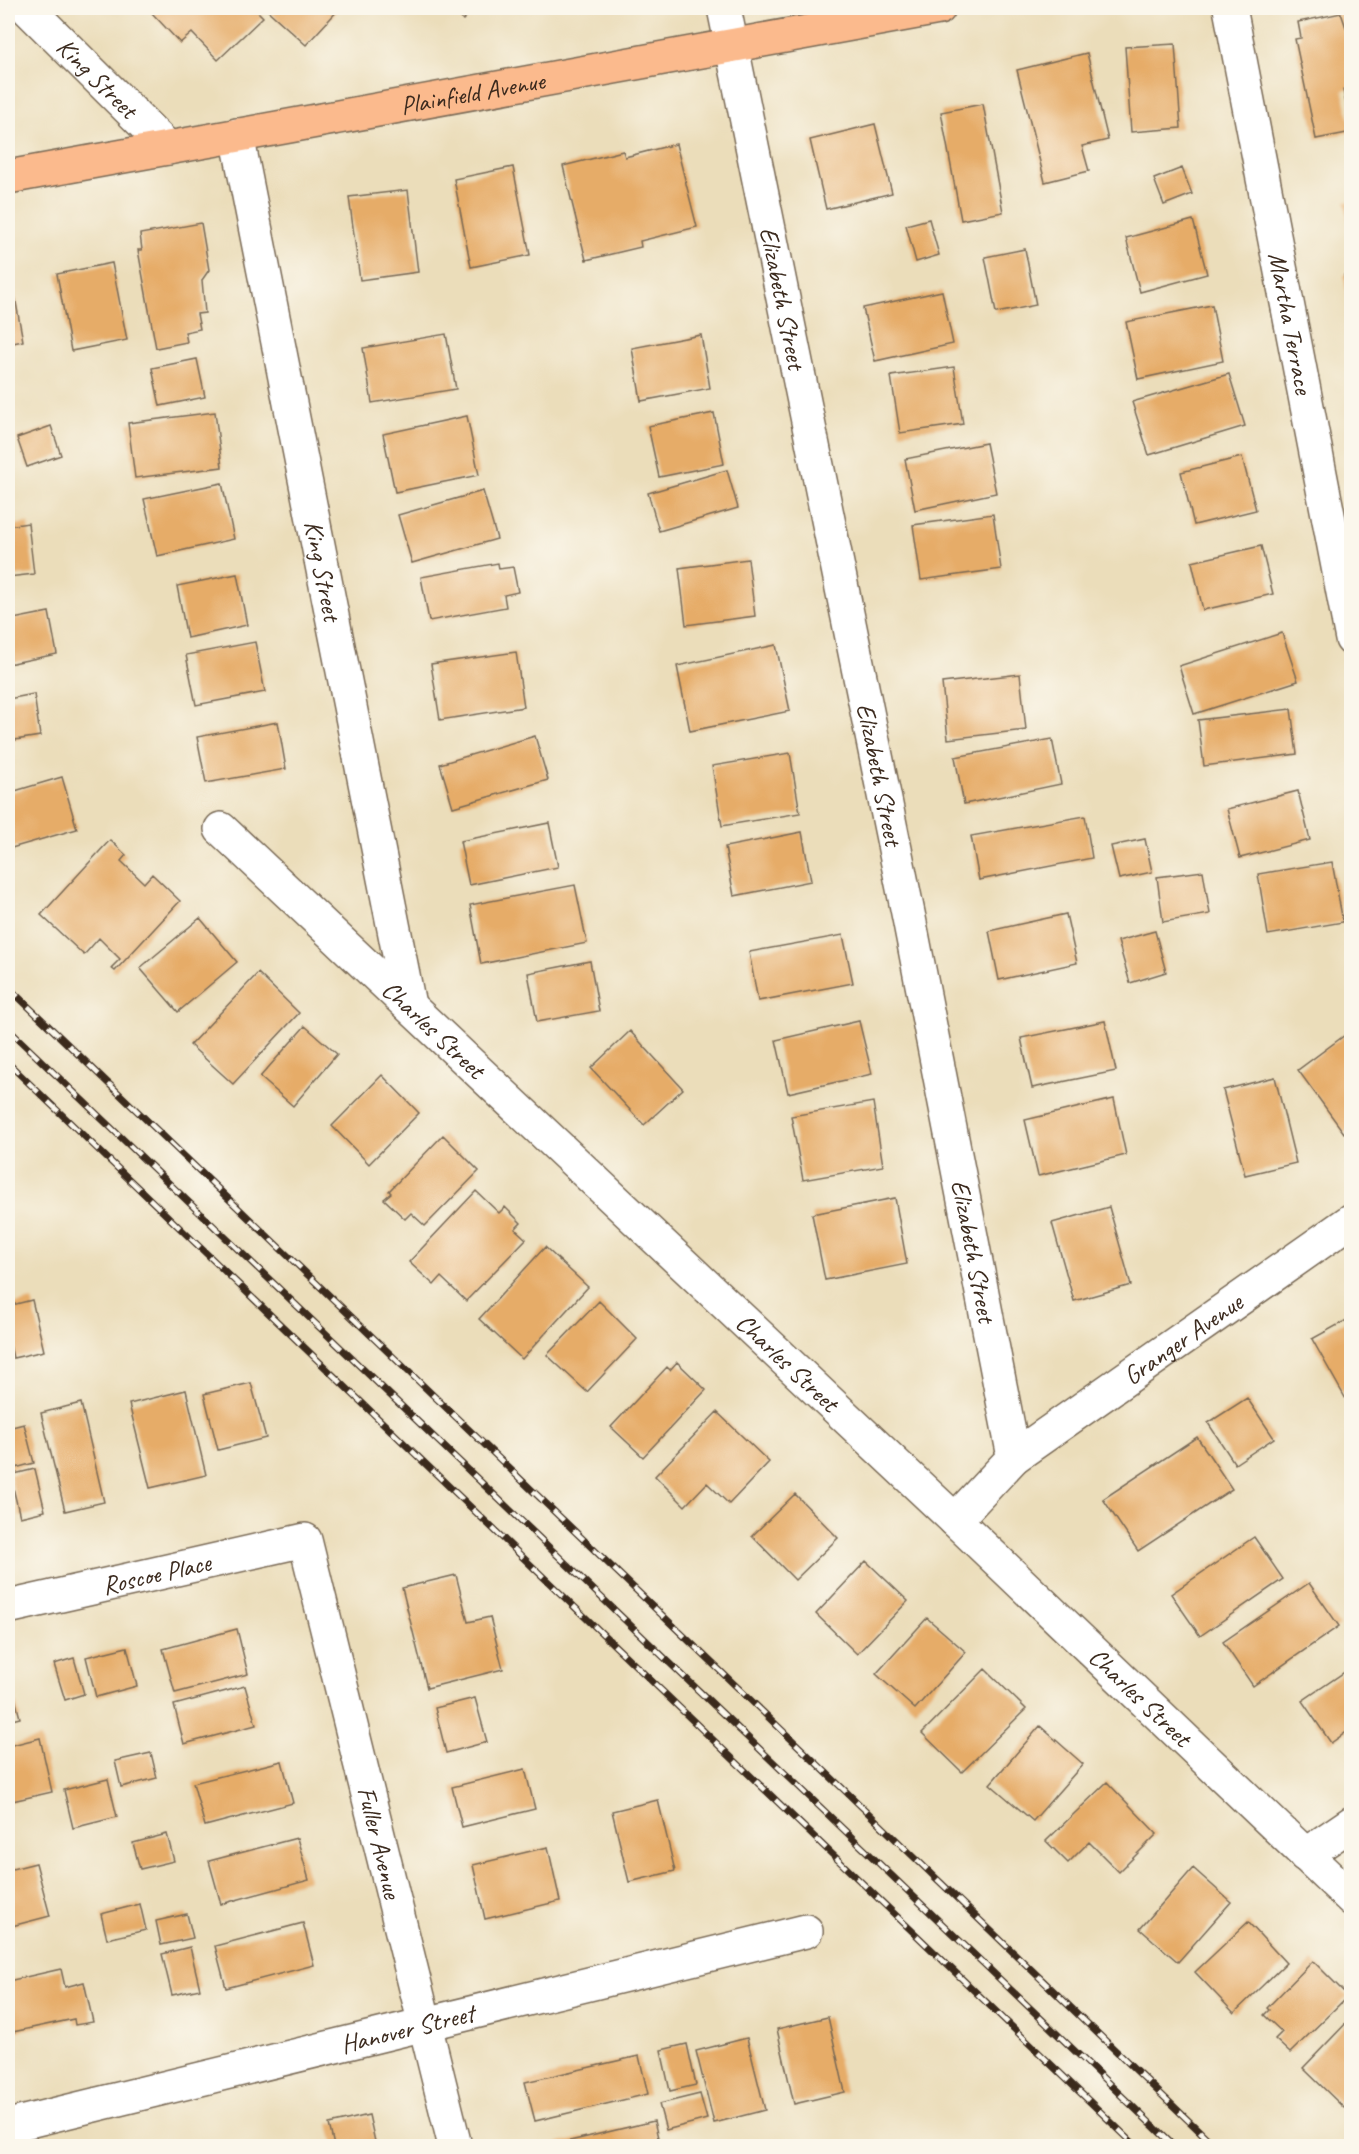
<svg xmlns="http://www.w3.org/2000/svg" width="1359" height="2154" font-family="Caveat,sans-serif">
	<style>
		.building { fill: #e6ac68 }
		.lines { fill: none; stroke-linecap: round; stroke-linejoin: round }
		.minor-casing { stroke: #796955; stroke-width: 36 }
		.major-casing { stroke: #796955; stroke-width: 36 }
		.minor { stroke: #fff; stroke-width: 33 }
		.major { stroke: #fbba8d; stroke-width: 33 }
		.rail-casing { stroke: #3b2a1e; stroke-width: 7 }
		.rail { stroke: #fbf7ec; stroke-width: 4.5; stroke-dasharray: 14; stroke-linecap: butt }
		.labels { text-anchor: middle; stroke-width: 4.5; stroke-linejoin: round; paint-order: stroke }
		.street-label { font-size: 26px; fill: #3b2a1e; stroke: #fbf7ec }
	</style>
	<rect width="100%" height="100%" fill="#fbf7ec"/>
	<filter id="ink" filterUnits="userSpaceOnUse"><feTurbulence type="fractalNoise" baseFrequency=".0167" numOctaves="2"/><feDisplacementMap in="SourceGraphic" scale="12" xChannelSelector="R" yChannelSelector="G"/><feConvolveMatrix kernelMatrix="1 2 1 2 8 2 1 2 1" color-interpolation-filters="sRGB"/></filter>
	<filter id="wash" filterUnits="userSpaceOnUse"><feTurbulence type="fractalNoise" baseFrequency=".008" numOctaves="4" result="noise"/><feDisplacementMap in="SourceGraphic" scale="24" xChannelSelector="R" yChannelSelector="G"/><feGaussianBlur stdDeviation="1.35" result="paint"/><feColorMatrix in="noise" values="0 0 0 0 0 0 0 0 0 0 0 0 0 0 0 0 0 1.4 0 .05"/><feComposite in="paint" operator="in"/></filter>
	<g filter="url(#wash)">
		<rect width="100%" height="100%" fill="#ebddba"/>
		<g id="blocks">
			<path class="building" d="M157 8H254L263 17 218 60 192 33 180 43 151 12Z
				M265 8H340L306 45Z
				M451 8H475L463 20Z
				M1341 13 1352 45V88L1343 90 1352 132 1316 139 1295 39 1301 38 1298 22Z
				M1175 44 1181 128 1131 132 1125 47Z
				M1087 53 1108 140 1082 146 1089 171 1045 182 1017 70Z
				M983 104 1003 212 961 220 941 112Z
				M875 124 892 193 826 209 810 140Z
				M676 144 697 227 640 241 641 247 586 260 563 166 623 151 625 157Z
				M513 167 530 255 471 267 454 179Z
				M1182 168 1192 194 1164 205 1154 179Z
				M408 190 418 272 360 280 349 197Z
				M1352 201V234H1350L1345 202Z
				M929 219 939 255 916 262 906 225Z
				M1193 220 1207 274 1140 292 1126 238Z
				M201 223 209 270 202 280 205 313 197 314 200 329 185 332 187 342 156 348 138 250H142L140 234Z
				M1025 249 1036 305 996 313 985 257Z
				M112 263 127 340 71 351 57 274Z
				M1352 274V322H1350L1344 275Z
				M11 275 23 341 8 344V276Z
				M942 291 953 344 875 361 863 308Z
				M1212 305 1223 361 1138 379 1126 322Z
				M446 334 456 389 372 403 363 348Z
				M701 335 710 388 641 401 632 348Z
				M197 359 205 397 160 406 152 368Z
				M954 367 963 424 900 433 891 376Z
				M1229 374 1245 426 1149 455 1132 402Z
				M215 412 222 467 135 478 128 423Z
				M714 413 724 464 659 477 648 426Z
				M467 416 479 475 395 492 383 434Z
				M51 426 61 455 27 467 17 438Z
				M986 443 996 493 915 510 905 459Z
				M1242 457 1256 510 1194 525 1181 472Z
				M727 470 738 508 659 531 648 493Z
				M222 483 234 539 157 556 144 499Z
				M483 491 497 539 412 563 398 515Z
				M993 514 1001 569 921 580 913 525Z
				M28 523 34 574 8 577V526Z
				M1261 546 1273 594 1203 610 1192 562Z
				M748 559 755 616 686 625 679 568Z
				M498 563 499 569 513 567 518 592 504 595 506 607 429 621 421 577Z
				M237 574 247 625 187 638 177 586Z
				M49 612 57 654 8 664V620Z
				M1282 633 1298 681 1194 714 1179 666Z
				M255 642 265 692 196 705 186 655Z
				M776 645 790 711 690 731 677 666Z
				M516 652 524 707 440 720 431 664Z
				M1020 674 1026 730 948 739 942 683Z
				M34 694 40 736 8 741V699Z
				M1291 709 1297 754 1204 766 1198 720Z
				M278 722 286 769 206 783 197 737Z
				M535 736 548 780 453 807 440 764Z
				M1052 739 1061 784 964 804 955 757Z
				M790 753 800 813 722 826 712 766Z
				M62 777 77 829 8 849V793Z
				M1298 791 1310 840 1240 858 1227 809Z
				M1085 816 1092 858 979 880 971 836Z
				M549 823 558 867 469 885 460 841Z
				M802 832 811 881 734 896 725 847Z
				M1145 839 1152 872 1119 879 1111 846Z
				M110 840 126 855 121 861 144 883 152 874 180 901 115 971 111 968 120 959 99 938 84 955 41 915Z
				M1332 862 1343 922 1268 935 1258 874Z
				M1203 871 1210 914 1163 922 1157 877Z
				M575 885 587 943 481 964 470 905Z
				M1066 914 1077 963 999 980 989 931Z
				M200 918 237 962 178 1012 140 968Z
				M1155 931 1166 972 1130 983 1118 941Z
				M843 935 853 983 758 1001 749 952Z
				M590 961 599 1011 537 1022 528 973Z
				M258 973 299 1013 233 1084 190 1045Z
				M859 1021 872 1074 788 1093 776 1040Z
				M1105 1021 1116 1071 1032 1088 1021 1038Z
				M305 1026 337 1054 293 1106 260 1077Z
				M630 1031 683 1089 644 1125 591 1068Z
				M1345 1035 1352 1044V1128L1344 1133 1298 1070Z
				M382 1075 419 1113 369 1164 332 1126Z
				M1275 1077 1296 1163 1245 1175 1223 1090Z
				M1114 1099 1126 1155 1038 1176 1025 1120Z
				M873 1102 883 1166 803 1180 791 1116Z
				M443 1135 479 1171 425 1226 411 1213 405 1219 384 1199 391 1193 389 1191Z
				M476 1191 499 1213 505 1207 521 1223 515 1229 526 1239 466 1301 441 1277 434 1285 409 1262Z
				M895 1198 907 1264 825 1280 812 1214Z
				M1109 1207 1131 1285 1074 1301 1052 1223Z
				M545 1247 588 1287 522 1359 479 1319Z
				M32 1300 44 1351 13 1358 8 1336V1306Z
				M599 1301 637 1339 587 1392 547 1355Z
				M1352 1317V1410L1312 1339Z
				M677 1362 706 1390 643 1457 611 1427 667 1367 670 1370Z
				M251 1383 266 1438 218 1450 204 1394Z
				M186 1390 206 1475 150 1488 129 1404Z
				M1247 1398 1274 1438 1235 1464 1208 1423Z
				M81 1403 104 1502 65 1511 41 1413Z
				M717 1412 769 1462 729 1504 707 1483 685 1506 655 1476Z
				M24 1424 34 1463 8 1470V1428Z
				M1197 1437 1232 1489 1138 1551 1103 1499Z
				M35 1469 45 1511 20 1517 10 1475Z
				M795 1494 838 1538 795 1580 752 1536Z
				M1254 1537 1283 1579 1200 1636 1171 1594Z
				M866 1561 908 1601 857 1654 816 1614Z
				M456 1575 468 1622 490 1617 503 1669 427 1688 402 1588Z
				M1309 1583 1339 1626 1253 1686 1223 1642Z
				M927 1618 966 1652 915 1709 876 1674Z
				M237 1629 248 1674 175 1693 163 1649Z
				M127 1647 137 1686 96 1697 86 1657Z
				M74 1658 84 1694 65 1700 54 1664Z
				M1352 1667V1728L1331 1743 1302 1701Z
				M985 1669 1026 1709 962 1772 922 1733Z
				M8 1671 20 1718 8 1721Z
				M245 1686 256 1725 184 1744 174 1705Z
				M475 1698 487 1742 446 1753 435 1708Z
				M1040 1726 1083 1764 1033 1821 990 1784Z
				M40 1738 52 1792 8 1802V1746Z
				M151 1753 157 1778 121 1787 115 1761Z
				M282 1761 293 1803 205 1826 193 1783Z
				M525 1769 535 1809 462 1827 452 1787Z
				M108 1779 117 1817 73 1828 64 1790Z
				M1107 1782 1157 1834 1119 1872 1089 1842 1068 1863 1046 1841Z
				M658 1800 675 1871 629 1882 612 1811Z
				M167 1834 174 1861 140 1869 133 1843Z
				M297 1838 309 1880 221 1904 209 1861Z
				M548 1847 560 1901 485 1919 473 1865Z
				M36 1863 50 1916 8 1927V1870Z
				M1193 1868 1231 1902 1178 1962 1140 1929Z
				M140 1904 146 1930 107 1939 101 1914Z
				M187 1914 193 1938 161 1945 156 1921Z
				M1248 1922 1286 1963 1234 2013 1195 1972Z
				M303 1923 314 1965 226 1988 215 1946Z
				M190 1947 200 1989 172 1995 162 1954Z
				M1313 1961 1348 1996 1290 2053 1275 2039 1282 2032 1264 2015 1269 2010 1267 2008Z
				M61 1969 65 1987 84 1982 93 2022 75 2025 74 2019 8 2033V1981Z
				M828 2017 845 2092 794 2104 777 2029Z
				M1352 2017V2100L1344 2108 1303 2068Z
				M747 2038 765 2110 714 2123 696 2051Z
				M687 2044 696 2085 670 2091 661 2050Z
				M639 2056 648 2094 535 2121 525 2082Z
				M700 2094 707 2119 666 2130 659 2104Z
				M369 2115 376 2146H334L329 2124Z
				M654 2121 660 2146H549Z"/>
		</g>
	</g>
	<g filter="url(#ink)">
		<use href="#blocks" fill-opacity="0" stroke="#796955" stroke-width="1.5"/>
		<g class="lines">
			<defs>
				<g id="minor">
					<path id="s1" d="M27 8 168 148"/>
					<path id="s2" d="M724 8 909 918 1014 1457 955 1520"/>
					<path id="s3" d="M1230 8 1352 639"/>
					<path id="s4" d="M237 135 409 1005"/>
					<path id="s5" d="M221 829 955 1520 1352 1899"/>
					<path id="s6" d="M1014 1457 1352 1220"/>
					<path id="s7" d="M8 1607 305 1540 455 2146"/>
					<path d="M1305 1855 1352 1823"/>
					<path id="s8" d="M8 2126 806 1931"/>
				</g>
				<g id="major">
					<path id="s9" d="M8 177 939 8"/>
				</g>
			</defs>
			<use href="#minor" class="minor-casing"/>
			<use href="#major" class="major-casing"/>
			<use href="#minor" class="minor"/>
			<use href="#major" class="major"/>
			<defs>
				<path id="rail" d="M8 987 1215 2146
					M8 1029 1174 2146
					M8 1063 1136 2146"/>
			</defs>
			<use href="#rail" class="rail-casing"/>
			<use href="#rail" class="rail"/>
		</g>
	</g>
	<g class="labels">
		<g class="street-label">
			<text dy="9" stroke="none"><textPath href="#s1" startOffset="99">King Street</textPath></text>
			<text dy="9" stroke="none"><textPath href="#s9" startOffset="472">Plainfield Avenue</textPath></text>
			<text dy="9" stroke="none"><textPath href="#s2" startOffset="296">Elizabeth Street</textPath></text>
			<text dy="9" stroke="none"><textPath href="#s3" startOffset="321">Martha Terrace</textPath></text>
			<text dy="9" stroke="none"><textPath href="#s4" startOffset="444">King Street</textPath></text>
			<text dy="9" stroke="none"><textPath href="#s2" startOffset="782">Elizabeth Street</textPath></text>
			<text dy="9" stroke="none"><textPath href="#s5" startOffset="292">Charles Street</textPath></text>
			<text dy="9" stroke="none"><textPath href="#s2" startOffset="1268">Elizabeth Street</textPath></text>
			<text dy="9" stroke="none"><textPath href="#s6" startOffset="206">Granger Avenue</textPath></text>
			<text dy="9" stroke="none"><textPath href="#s5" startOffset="778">Charles Street</textPath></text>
			<text dy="9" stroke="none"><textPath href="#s7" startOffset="152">Roscoe Place</textPath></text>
			<text dy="9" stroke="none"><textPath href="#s5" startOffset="1264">Charles Street</textPath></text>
			<text dy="9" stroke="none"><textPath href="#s7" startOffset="616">Fuller Avenue</textPath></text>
			<text dy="9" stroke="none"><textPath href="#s8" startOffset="411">Hanover Street</textPath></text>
		</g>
	</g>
	<rect width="1359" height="2154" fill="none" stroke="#fbf7ec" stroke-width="30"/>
</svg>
